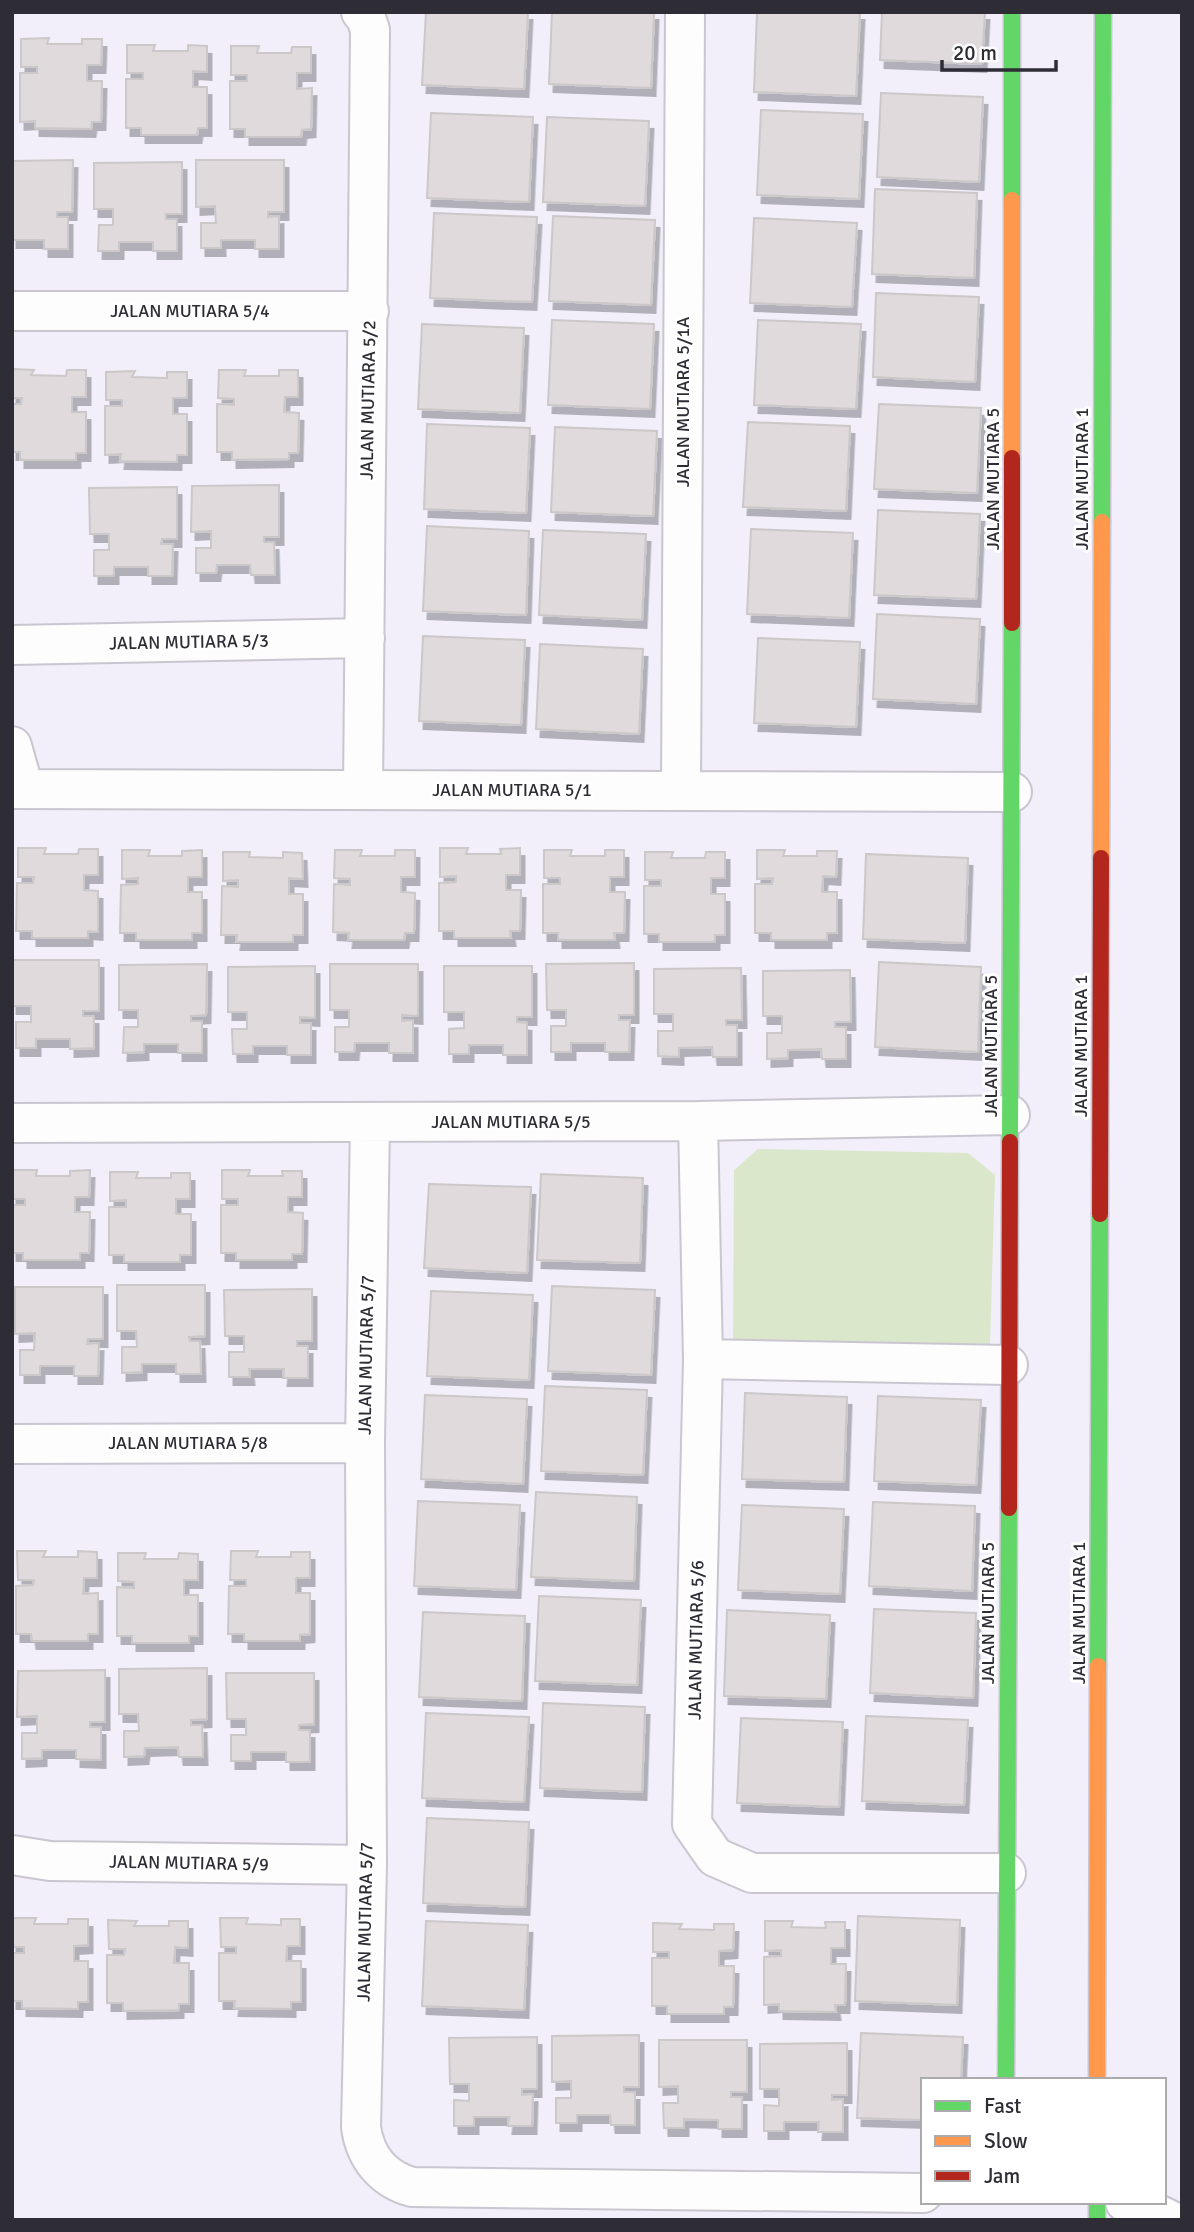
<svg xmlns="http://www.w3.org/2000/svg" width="1194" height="2232" font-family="Signika,sans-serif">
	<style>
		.green { fill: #dae7cb }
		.building { fill: #e0dadd; stroke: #ccc7c8; stroke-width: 2; filter: url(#shadow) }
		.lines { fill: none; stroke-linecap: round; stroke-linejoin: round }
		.street-casing { stroke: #c9c6d0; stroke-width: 42 }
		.fast-casing { stroke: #c9c6d0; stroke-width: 19 }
		.slow-casing { stroke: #c9c6d0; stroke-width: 19 }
		.jam-casing { stroke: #c9c6d0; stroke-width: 19 }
		.street { stroke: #fdfdfe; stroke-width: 38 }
		.fast { stroke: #63d668; stroke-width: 16 }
		.slow { stroke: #ff974d; stroke-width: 16 }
		.jam { stroke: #b3261e; stroke-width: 16 }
		.labels { text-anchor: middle; stroke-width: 6; stroke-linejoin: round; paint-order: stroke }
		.street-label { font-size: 18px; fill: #2e2c35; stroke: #fff }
	</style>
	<defs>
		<filter id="shadow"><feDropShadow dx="4.5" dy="8" stdDeviation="0" flood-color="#0004"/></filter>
	</defs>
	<rect width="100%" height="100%" fill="#f2effa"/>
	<path class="green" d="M758 1149 968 1153 995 1175 990 1344 733 1343 734 1170Z"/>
	<path class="building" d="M426 12H528L524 89 422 85Z
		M552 12H654L651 88 549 84Z
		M757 12H860L856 96 754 92Z
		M882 12H985L982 64 880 60Z
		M49 38 47 44H82V39H102L101 65H87V81H102L101 122H92L91 129 35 128V121L20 122V73H37V67H21V39Z
		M127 45H155L153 51H188V45L207 46V72L193 71V87H207V128H198L197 135H141V128H126V79H143V73H127Z
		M231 46H259L257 53H291L292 47H311V73H297V89L312 88 311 129 302 130 301 137H245V129H230V81H247V75H231Z
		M881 93 983 97 979 182 877 177Z
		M761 110 863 114 859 199 757 195Z
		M431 113 533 117 529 202 427 198Z
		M547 117 649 121 645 206 543 202Z
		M73 160 72 212H57V217H68V249H44V240H12V161Z
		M196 160H284V212H268V217L279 216V249H255V240H221V248H201V223H216L215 206 196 207Z
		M182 162V214H166V219H177V251H153V242H119V251H98L99 225H113V209H94V163Z
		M875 189 977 193 974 278 872 274Z
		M434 213 537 217 532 302 430 298Z
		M553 216 655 220 651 305 549 301Z
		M754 218 857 223 852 307 750 303Z
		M876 293 979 297 975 382 873 377Z
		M552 320 654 324 650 409 548 405Z
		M758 320 861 324 856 409 754 405Z
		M422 324 524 328 520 413 418 409Z
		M12 369 34 370 31 375 66 376 67 370H86V397H72V412H86V453H76V460H20V452H12V404H21L22 398H12Z
		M219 370H246L244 376H279V370H298V397H285L284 412 299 413 298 453H289V459L232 460V452H217V404L234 405V399L218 398Z
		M135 371 132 377 167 378V372H187V398H173V414H187V455H177V462L120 461 121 454 105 455V406H122V400H106V372Z
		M879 404 981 408 977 493 874 489Z
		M748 422 850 426 846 511 743 507Z
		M427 424 530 428 526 513 424 509Z
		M555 427 657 431 653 516 551 512Z
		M279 485V537H264V542H274L275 575H251L250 565H217L216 573H196V548H211V531L191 532 192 486Z
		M177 487V539H162L161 544H173L172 576H148V567H114V576H94V550H109V534H90L89 488Z
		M878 510 980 514 976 599 874 595Z
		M427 526 529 531 526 615 423 611Z
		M751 529 853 533 849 618 747 614Z
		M543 530 646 534 642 620 539 615Z
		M877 614 980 619 976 704 873 699Z
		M423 636 525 640 521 725 419 721Z
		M758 638 860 642 856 727 754 723Z
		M540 644 643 649 639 734 536 729Z
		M18 848H46L44 854H78L79 849H98V875H84V890L98 891V932L88 931V938H32V931H16L17 883H33L34 877H18Z
		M440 848H468L466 854H501L500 849 520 848V875H506V890H521L520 931H510L511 938H454V931H439V883L456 882V876L440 877Z
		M122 850H150L148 856H182V851L202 850V877H188V892H202V933H192V940H136V933H120L121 885 138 884V878L122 879Z
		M335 850H362L360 856H395V850H415V877H401V892L415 893 414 933H405L404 940H348L349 933 333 932 334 884 350 885V879L334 878Z
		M544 850H572L570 856H605V850H624V877H610V892H625L624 933H614L615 940H558V933H543V884H560V878H544Z
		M757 850H785L783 856H817V851H837L836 877 823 876 822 892H837V933H827V940H771V933H755V884H772L773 878 757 879Z
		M223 852H250L249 857 283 858V852L302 853 303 879 289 878V894H303V935H293V942H236L237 935H221L222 886 238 887V880L223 881Z
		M645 852H673L671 858H705L706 852H725V878H711V894H725V935H715V942H659V934H644V886H661V880H645Z
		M866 854 968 858 965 943 863 939Z
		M12 960H99V1011H83V1016H94V1048L70 1049V1039H36V1048H16V1022H31V1006H12Z
		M879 962 981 967 978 1052 875 1047Z
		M634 963V1015H619V1020H630L629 1052H605V1043H571V1052H551V1026H566V1010H547L546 964Z
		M207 964 206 1015 191 1016V1021H202V1053H178V1044H144V1052L123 1053 124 1027H138V1010H119V965Z
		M330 964H418V1016L402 1015V1021L413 1020V1053H389V1043H355L354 1052H335V1027H349V1010H330Z
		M315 966V1018L300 1017V1023H311V1055H287V1046H253V1054H233L232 1029H247V1012H228V967Z
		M444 966H532V1017H517V1022L527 1023V1055H503V1045H469V1054H449V1029L464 1028V1012H444Z
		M741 968 742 1020H726V1025H737V1057H713L712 1047 679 1048V1057L658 1056V1031H673V1014H654V969Z
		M850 970 851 1022H835V1027H846V1059H822L821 1049 788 1050V1058L767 1059V1033H782V1016H763V971Z
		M12 1170H37L36 1176H70V1171L90 1170 89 1197H75V1212H90L89 1253H80V1260H23V1253H12V1205H25V1199H12Z
		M222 1170H250L248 1176H283L282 1171H302V1197H288V1212L303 1213 302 1254H292V1260H236V1253H221V1205H238V1199H222Z
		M110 1172H138L136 1178H171V1173H190V1199H176V1214H191V1255H180V1262H124V1255H109V1207H126V1200L110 1201Z
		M541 1174 643 1178 640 1263 537 1260Z
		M429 1184 531 1187 527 1273 424 1268Z
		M117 1285H205V1336L189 1337 190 1341H200L201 1374H176V1364H142V1372L122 1373V1347H137L136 1331H117Z
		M552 1286 655 1290 651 1375 548 1371Z
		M15 1287H103V1339H88L87 1344 99 1343 98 1376H74V1366H40V1375H20V1350H34L35 1333 15 1334Z
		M312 1289V1341H297V1346H308V1378H283L284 1369H249L250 1377H229V1352H244V1336H225L224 1290Z
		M431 1291 533 1295 529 1380 427 1376Z
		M545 1386 647 1390 643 1475 541 1471Z
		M745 1393 847 1397 844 1482 742 1479Z
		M425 1395 527 1399 523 1484 421 1479Z
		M878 1396 981 1400 976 1485 874 1481Z
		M536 1492 637 1497 634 1581 531 1577Z
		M418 1501 520 1505 516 1590 414 1586Z
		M873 1502 975 1506 972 1591 869 1586Z
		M742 1505 844 1509 840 1594 738 1590Z
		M17 1551H46L43 1557H78V1551L97 1552V1578H84L83 1594 98 1593V1634H88V1641H32L31 1634H16V1586L33 1585 34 1580H18Z
		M231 1551H258L256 1557H291V1552H310V1578H296V1593H310V1634L300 1635V1641H244V1634H228L229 1586H246V1580H230Z
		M118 1553H146L144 1559H178L179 1553 198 1554V1580H184V1595H198V1636H189V1643H132V1636H117V1587L134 1588V1582L118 1581Z
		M539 1596 641 1600 637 1685 535 1681Z
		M874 1609 976 1613 973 1698 870 1693Z
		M727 1610 830 1615 826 1699 724 1696Z
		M423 1612 525 1616 522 1701 419 1697Z
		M207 1668V1719L191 1720V1725H202L203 1757H179L178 1747 145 1748 144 1756 124 1757V1731H139L138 1714H119V1669Z
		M105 1670V1722H90V1727H101V1760L76 1759V1750H42V1758L22 1759V1733H37V1716L17 1717 18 1671Z
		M226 1673H314V1724L299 1725V1730H310V1762H286V1752H251V1761H231V1735H246V1719H227Z
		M543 1703 645 1707 642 1792 540 1788Z
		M426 1713 529 1717 524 1802 422 1798Z
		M866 1716 968 1720 964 1805 862 1801Z
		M741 1718 843 1722 839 1807 737 1803Z
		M427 1818 529 1822 525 1907 423 1903Z
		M858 1916 960 1920 957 2005 855 2001Z
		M12 1918H36L34 1924H68V1919H88V1945L74 1946V1961H88V2002H78V2009L22 2008V2001H12V1953H24V1947H12Z
		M220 1918H248L246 1924 281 1925V1919H300V1946H287L286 1961H301V2002H291V2009L234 2008 235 2001H219V1953H236V1947H221Z
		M108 1920 137 1921 134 1926H169V1921H188V1948L175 1947 174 1963H189V2004H179V2010L123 2011V2003H107V1955H124L125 1949H109Z
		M426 1921 528 1925 524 2010 422 2006Z
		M765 1921H793L791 1927 826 1928 825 1922H845V1948H831V1964H846L845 2005H835L836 2012 779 2011V2004L764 2005V1957L781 1956V1950L765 1951Z
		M653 1923 682 1924 679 1929 714 1930V1924H734L733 1950 719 1951V1966H734L733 2007H724V2014H667V2006H652V1958H669V1952H653Z
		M861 2033 963 2037 961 2080H923V2120L857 2118Z
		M639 2035V2087H624V2092H635V2125H611L610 2115H577V2123H556V2098H571V2081L552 2082V2036Z
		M537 2037V2089H522V2095L533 2094 532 2126H508L509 2117H474V2126H454V2100L469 2101V2084H450L449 2038Z
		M659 2040H747V2092H731V2097H742V2129H718V2120L684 2119V2128H664L663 2103H678V2086L659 2087Z
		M847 2043V2095H832V2100L843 2099V2132H818L819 2122H784V2131H764V2105L779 2106V2089H760V2044Z"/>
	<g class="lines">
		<defs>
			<path id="street" d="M361 12 366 18 370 30 363 790
				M12 311H369
				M12 645 365 638
				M12 746 24 789
				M12 789 1012 792
				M681 791 685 12
				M698 1121 703 1359 692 1824 715 1857 752 1873H1006
				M370 1122 365 1443 367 1865 361 2127C365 2157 383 2179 412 2187L923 2193
				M12 1123 698 1121 1010 1115
				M703 1359 1008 1365
				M12 1444 365 1443
				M12 1855 50 1861 367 1865
				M1125 2202 1139 2205 1170 2220"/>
			<path id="fast" d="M1012 12V200
				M1102 522 1103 12
				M1010 1142 1012 623
				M1098 1666 1100 1214
				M1006 2080 1009 1508
				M1097 2202V2220"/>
			<path id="slow" d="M1012 200V458
				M1101 858 1102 522
				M1097 2080 1098 1666"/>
			<path id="jam" d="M1012 458V623
				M1100 1214 1101 858
				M1009 1508 1010 1142"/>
		</defs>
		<use href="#street" class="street-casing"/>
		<use href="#fast" class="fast-casing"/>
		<use href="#slow" class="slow-casing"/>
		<use href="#jam" class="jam-casing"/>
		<use href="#street" class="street"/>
		<use href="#fast" class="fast"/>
		<use href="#slow" class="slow"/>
		<use href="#jam" class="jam"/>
	</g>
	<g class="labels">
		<g class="street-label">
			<text x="190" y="317">JALAN MUTIARA 5/4</text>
			<text transform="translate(368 400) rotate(-89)" y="6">JALAN MUTIARA 5/2</text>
			<text transform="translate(683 402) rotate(-90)" y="6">JALAN MUTIARA 5/1A</text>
			<text transform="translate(993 479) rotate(-90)" y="6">JALAN MUTIARA 5</text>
			<text transform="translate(1082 479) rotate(-90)" y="6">JALAN MUTIARA 1</text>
			<text transform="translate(189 642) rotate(-1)" y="6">JALAN MUTIARA 5/3</text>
			<text x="512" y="796">JALAN MUTIARA 5/1</text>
			<text transform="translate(991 1046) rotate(-90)" y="6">JALAN MUTIARA 5</text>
			<text transform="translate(1081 1046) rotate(-90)" y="6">JALAN MUTIARA 1</text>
			<text x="511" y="1128">JALAN MUTIARA 5/5</text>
			<text transform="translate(366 1355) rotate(-89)" y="6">JALAN MUTIARA 5/7</text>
			<text x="188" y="1449">JALAN MUTIARA 5/8</text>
			<text transform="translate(988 1613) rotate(-90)" y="6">JALAN MUTIARA 5</text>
			<text transform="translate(1079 1613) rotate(-90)" y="6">JALAN MUTIARA 1</text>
			<text transform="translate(696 1640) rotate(-89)" y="6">JALAN MUTIARA 5/6</text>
			<text transform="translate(189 1863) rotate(1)" y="6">JALAN MUTIARA 5/9</text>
			<text transform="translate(365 1922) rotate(-89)" y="6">JALAN MUTIARA 5/7</text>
		</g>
	</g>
	<rect width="1194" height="2232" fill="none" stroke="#2e2c35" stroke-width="28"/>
	<rect x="921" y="2078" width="245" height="126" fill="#ffffff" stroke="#ababae" stroke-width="2"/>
	<rect x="935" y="2101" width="35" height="10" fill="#63d668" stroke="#ababae" stroke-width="2"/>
	<text x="984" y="2113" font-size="21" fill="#2e2c35">Fast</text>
	<rect x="935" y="2136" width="35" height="10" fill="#ff974d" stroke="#ababae" stroke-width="2"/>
	<text x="984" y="2148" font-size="21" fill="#2e2c35">Slow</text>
	<rect x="935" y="2171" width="35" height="10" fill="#b3261e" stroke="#ababae" stroke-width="2"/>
	<text x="984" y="2183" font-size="21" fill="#2e2c35">Jam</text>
	<path d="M942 60v10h114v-10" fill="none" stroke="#2e2c35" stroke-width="3.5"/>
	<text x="953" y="60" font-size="21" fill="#2e2c35" stroke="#ffffff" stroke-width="5" paint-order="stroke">20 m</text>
</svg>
